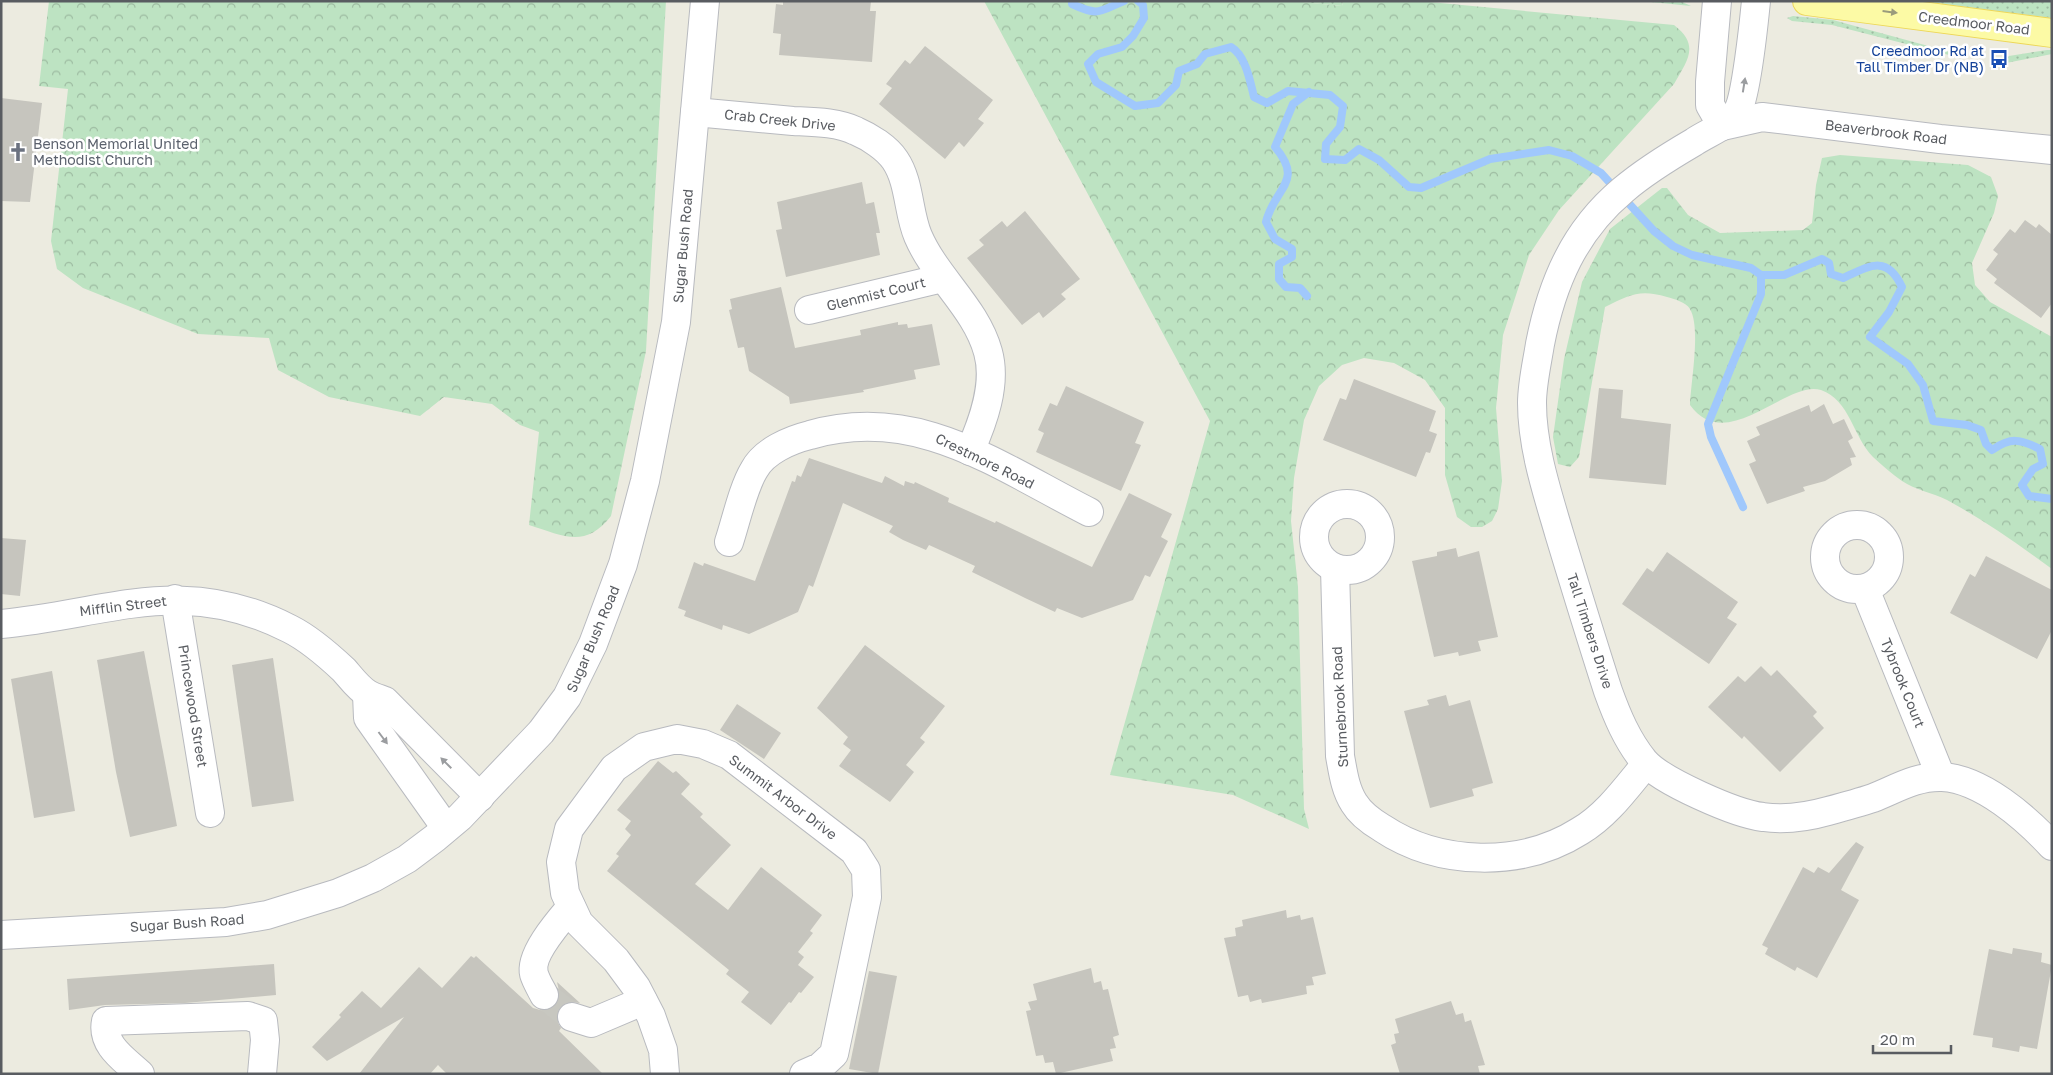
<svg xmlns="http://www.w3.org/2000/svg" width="2053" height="1075" font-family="'Golos Text',sans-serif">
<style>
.grass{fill:url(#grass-dots)}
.forest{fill:url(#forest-crowns)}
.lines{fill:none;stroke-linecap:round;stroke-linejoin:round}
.stream{stroke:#a0c8fc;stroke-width:8}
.building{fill:#c6c5be}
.minor-tunnel{stroke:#c7c7c0;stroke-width:28;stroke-dasharray:28 14;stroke-linecap:butt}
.minor-casing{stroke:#b8babf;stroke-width:30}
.major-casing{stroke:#edd758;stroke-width:30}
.minor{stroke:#fff;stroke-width:28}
.major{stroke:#fcfaa5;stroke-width:28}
.oneway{fill:#9a9b7c}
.oneway2{fill:#9b9da0}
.labels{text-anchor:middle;stroke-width:5;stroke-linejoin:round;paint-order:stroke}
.street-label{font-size:14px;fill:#595c61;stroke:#fff}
.transit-label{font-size:14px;fill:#164399;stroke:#fff;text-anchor:end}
.worship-label{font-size:14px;fill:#5b616d;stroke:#fff;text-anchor:start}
</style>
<defs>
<pattern id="grass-dots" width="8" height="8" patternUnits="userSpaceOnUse" patternTransform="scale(1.25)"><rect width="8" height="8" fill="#bde3c2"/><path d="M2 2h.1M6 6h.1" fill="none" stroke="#9dbba1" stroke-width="1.8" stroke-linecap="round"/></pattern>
<pattern id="forest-crowns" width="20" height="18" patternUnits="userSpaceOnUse" patternTransform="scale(1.25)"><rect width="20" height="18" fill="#bde3c2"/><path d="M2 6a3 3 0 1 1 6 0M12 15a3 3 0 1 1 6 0" fill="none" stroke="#9dbba1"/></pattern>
</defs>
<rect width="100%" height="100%" fill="#ecebe0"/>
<g class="grass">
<polygon points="1292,1 1343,1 1342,6"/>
<polygon points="1641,1 1680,1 1691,6"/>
<polygon points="1921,1 2052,1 2052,18"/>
<polygon points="1793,16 1833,20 1954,53 1953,56 1832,25 1792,21 1787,18"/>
<polygon points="2047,50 2052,50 2052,54 2001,64 1991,62 1990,59"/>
</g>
<g class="forest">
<path d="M 49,1 L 666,1 L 646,351 L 611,516 C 585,549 564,536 529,525 L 539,432 L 520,425 L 492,404 L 444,397 L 420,416 L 329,397 L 278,370 L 269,338 L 198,334 L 83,288 L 57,269 L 51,241 L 68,89 L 39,86 Z"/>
<path d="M 984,1 L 1292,1 L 1342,6 L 1343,1 L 1419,1 L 1674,25 C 1700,45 1688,60 1674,84 L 1559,210 L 1529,255 L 1503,335 L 1496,408 L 1502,481 L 1498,509 L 1492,521 L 1482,527 L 1471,527 L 1457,517 L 1445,475 L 1445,408 L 1425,380 L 1394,363 L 1364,358 L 1342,365 L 1319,386 L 1304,420 L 1294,478 L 1291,521 L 1298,587 L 1304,809 L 1309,829 L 1233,795 L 1110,775 L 1210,421 Z"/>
<path d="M 1840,155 L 1968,165 L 1991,177 L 1998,196 L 1994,213 L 1972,263 L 1975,285 L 1990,302 L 2052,337 L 2052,569 C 2018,544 1984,520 1947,500 C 1933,493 1915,490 1902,481 C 1892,474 1882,465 1873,457 C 1853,437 1850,400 1821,390 C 1787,379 1727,456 1690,405 C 1691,381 1701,328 1690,309 C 1686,302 1674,299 1667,297 C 1639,289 1630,295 1605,307 L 1579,457 L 1570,467 L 1558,464 L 1553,437 L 1564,359 L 1582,282 L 1610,229 L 1662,188 L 1667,188 L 1688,215 L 1720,233 L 1803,230 L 1812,223 L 1816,185 L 1822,158 Z"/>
</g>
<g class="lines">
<g class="stream">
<path d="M 1072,1 L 1072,4 C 1100,17 1099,11 1124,1"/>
<path d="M 1138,1 L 1143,5 L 1144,18 L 1133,36 L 1122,47 L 1098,54 L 1088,64 L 1096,82 L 1135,106 L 1158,103 L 1176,85 L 1179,71 L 1197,64 L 1205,54 L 1231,47 C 1246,56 1250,81 1254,97 L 1267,103 L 1288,91 L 1330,95 L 1343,106 L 1340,127 L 1326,144 L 1325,159 L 1345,160 L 1359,149 L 1379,160 L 1409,187 L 1421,188 L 1490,159 L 1549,150 L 1572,156 L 1601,173 L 1654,231 L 1673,246 L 1692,255 L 1751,268 L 1761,275 L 1784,275 L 1822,259 L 1829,263 L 1831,274 L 1843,278 C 1869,266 1887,254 1902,287 L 1889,312 L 1870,337 L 1908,364 L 1923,385 L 1933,421 L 1967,425 L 1981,430 L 1986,444 L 1992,450 C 2011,437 2020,439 2040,449 L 2043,464 L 2033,469 L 2022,485 L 2029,496 L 2052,499"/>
<path d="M 1307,296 L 1300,288 L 1286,287 L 1279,279 L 1279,264 L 1292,257 L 1292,249 L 1275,239 L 1266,222 C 1274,188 1305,182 1275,147 L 1293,104 L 1309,92"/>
<polyline points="1743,507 1711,437 1708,424 1761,294 1761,275"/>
</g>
</g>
<g class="building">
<polygon points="783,1 871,1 870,11 876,11 872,62 779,55 781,34 773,33 776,4 783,5"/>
<polygon points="925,46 993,100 978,119 984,123 964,147 959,142 945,159 879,104 892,88 886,84 905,60 910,64"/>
<polygon points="1,98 42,103 30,202 1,201"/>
<polygon points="862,182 866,204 874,202 880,233 876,233 880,255 786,277 776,230 782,229 777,202"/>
<polygon points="1025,211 1080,279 1061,294 1066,299 1043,318 1039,312 1022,325 967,258 984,245 979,240 1002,221 1007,227"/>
<polygon points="2025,220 2036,228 2039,224 2052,235 2052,303 2041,318 1994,283 1997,279 1986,270 1998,254 1993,250 2010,229 2015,233"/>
<polygon points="781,287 795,348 861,335 860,330 898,322 898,325 907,324 908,328 932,324 940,365 914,370 916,379 863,390 864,392 790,404 789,397 749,371 744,347 738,348 729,310 732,309 730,299"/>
<polygon points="1354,379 1436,411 1429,431 1437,434 1430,453 1426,452 1416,477 1323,440 1340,398 1346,400"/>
<polygon points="1066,386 1144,422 1135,443 1141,445 1121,491 1036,452 1044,433 1038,430 1050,403 1057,406"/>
<polygon points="1599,388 1623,390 1621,418 1671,424 1666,485 1589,478"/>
<polygon points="1824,404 1833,424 1844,419 1853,438 1848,441 1856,457 1850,458 1852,465 1825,481 1803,487 1805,491 1767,504 1749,464 1756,461 1747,441 1760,435 1756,427 1809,405 1811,412"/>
<polygon points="809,458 882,483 885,476 904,486 905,481 914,484 915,482 949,498 948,502 995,523 996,521 1092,567 1129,493 1172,514 1161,537 1168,541 1150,577 1145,575 1133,600 1082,618 1057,608 1055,612 1025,598 972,572 975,566 951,555 929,545 926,550 903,540 889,532 893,526 843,503 813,587 809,585 798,612 749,634 723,625 722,630 684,616 686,611 678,608 694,562 703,566 704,563 755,581 792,481 795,482 797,475 801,477"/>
<polygon points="1,538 26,540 20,596 1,594"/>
<polygon points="1456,548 1458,557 1479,551 1498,637 1478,641 1481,651 1459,656 1458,652 1434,657 1412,561 1437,556 1437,552"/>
<polygon points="1667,552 1738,602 1727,618 1737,624 1709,664 1622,604 1647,568 1653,572"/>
<polygon points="1986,556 2052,590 2052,630 2037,659 1950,613 1970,574 1975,577"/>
<polygon points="865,645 945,706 920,738 925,742 906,765 914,772 890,802 839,766 851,750 843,744 848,737 817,708"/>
<polygon points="144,651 177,826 130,837 116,772 97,660"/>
<polygon points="273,658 294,801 252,807 232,665"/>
<polygon points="1761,666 1771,676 1777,670 1817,712 1813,716 1824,728 1780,772 1744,736 1742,739 1708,707 1738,676 1745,682"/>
<polygon points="52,671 75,811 34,818 11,679"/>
<polygon points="1446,695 1449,706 1470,700 1493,783 1472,789 1474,796 1430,808 1404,711 1429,705 1427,700"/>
<polygon points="737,704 781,733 764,759 720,730"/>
<polygon points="658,761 673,773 676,771 690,784 681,794 703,814 700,817 731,845 695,884 728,910 761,867 822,915 810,931 813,933 798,952 804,957 798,965 814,977 801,993 799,992 791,1003 789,1002 771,1025 741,1002 749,992 726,974 729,970 607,871 619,856 616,854 631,835 625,829 631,821 617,810"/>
<polygon points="1856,842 1864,847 1841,890 1859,900 1817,978 1797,967 1795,971 1765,954 1768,948 1762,945 1803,867 1814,873 1818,867 1829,873"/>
<polygon points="1286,910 1287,918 1300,915 1301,920 1313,917 1326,974 1312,977 1314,985 1306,986 1307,994 1262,1003 1261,999 1250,1002 1248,995 1238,997 1224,938 1236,936 1235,928 1243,926 1242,920"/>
<polygon points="2013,948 2042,953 2041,962 2052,965 2037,1049 2020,1046 2019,1052 1992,1047 1993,1038 1973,1035 1989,949 2012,954"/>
<polygon points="471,956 474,958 476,956 533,1008 544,1011 551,1009 557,1004 560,995 557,982 580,1003 569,1002 561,1006 557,1013 557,1021 561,1028 559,1031 603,1074 447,1074 438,1065 430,1074 359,1074 404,1017 327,1061 312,1047 341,1017 339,1015 362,991 381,1008 419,967 442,988"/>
<polygon points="274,964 276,995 185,1003 105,1005 69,1010 67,979"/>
<polygon points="1091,968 1094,983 1101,981 1103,990 1108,989 1119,1035 1113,1037 1116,1048 1110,1049 1113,1061 1056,1074 1053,1062 1045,1063 1043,1055 1036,1056 1026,1011 1031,1010 1028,1002 1037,1000 1033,984"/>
<polygon points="869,971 897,976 878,1074 849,1069"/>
<polygon points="1451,1001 1456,1015 1463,1013 1465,1022 1471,1020 1485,1065 1478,1066 1480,1074 1400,1074 1391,1045 1396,1043 1394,1034 1399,1033 1395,1019"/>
</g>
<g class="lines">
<polyline class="minor-tunnel" points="544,995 572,1017"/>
<g class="minor-casing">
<g id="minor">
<polyline points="1717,1 1710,82 1710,105 1722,126"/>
<path d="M 1756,1 C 1754,21 1746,99 1737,112 C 1728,126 1707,133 1694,142 C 1670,156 1644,172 1623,190 C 1574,231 1552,283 1540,344 C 1537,363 1532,384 1532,403 C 1532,447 1547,492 1559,533 C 1575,586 1591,638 1608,691 C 1617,716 1627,740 1644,761 C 1661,781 1736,814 1763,817 C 1785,820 1807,817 1828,811 C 1843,807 1858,803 1873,798 C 1896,789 1916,776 1942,777 C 1982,779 2026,818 2052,846"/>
<path d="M 695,112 C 728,115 761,118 793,121 C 814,122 837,122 856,131 C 870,137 887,148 895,160 C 910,182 908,213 918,236 C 936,278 976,308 988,352 C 997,384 983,422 970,451"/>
<polyline points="1722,126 1762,117 1940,139 2052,150"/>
<polyline points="809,310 943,278"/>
<circle cx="1347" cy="537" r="33"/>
<circle cx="1857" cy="557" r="32"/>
<path d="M 729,542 C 736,521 743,488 754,470 C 764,451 790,440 810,435 C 917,404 998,466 1089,512"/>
<path d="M 1335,568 L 1340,756 C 1343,772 1345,789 1354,803 C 1360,813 1372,822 1382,828 C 1439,866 1522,868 1580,831 C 1607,815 1626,788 1646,764"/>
<polyline points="1865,589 1941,777"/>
<polyline points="175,599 210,813"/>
<path d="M 1,624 C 109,614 183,574 290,629 C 310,639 328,655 344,670 C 351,678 359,689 368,694 C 373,697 380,699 385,701 L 480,797"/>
<polyline points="367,694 368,718 446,828"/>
<polyline points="1,935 226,922 267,915 338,893 373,878 407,859 435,838 460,817 541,732 567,697 593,644 623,564 645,481 676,322 705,1"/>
<path d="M 544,995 C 541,989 536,981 534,974 C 529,955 560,920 571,907"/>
<polyline points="572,1017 591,1023 643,1001"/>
<path d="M 140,1074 C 124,1059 101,1045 106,1021 L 248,1016 L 263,1021 L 265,1040 L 262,1074"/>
<polyline points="665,1074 663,1050 651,1016 636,987 616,960 579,923 565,893 561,862 569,829 614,768 644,747 677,739 703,744 729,755 854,851 866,870 867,897 834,1054 820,1067 804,1074"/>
</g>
</g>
<g class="major-casing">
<polyline id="major" points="1807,1 2052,33"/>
</g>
<use href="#minor" class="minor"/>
<use href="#major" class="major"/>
</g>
<defs><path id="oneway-solid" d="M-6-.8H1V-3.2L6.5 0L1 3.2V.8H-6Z" transform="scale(1.25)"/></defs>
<use class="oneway" href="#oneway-solid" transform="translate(1890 12) rotate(7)"/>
<g class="oneway2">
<use href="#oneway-solid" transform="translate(1744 85) rotate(-81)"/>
<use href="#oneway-solid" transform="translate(383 738) rotate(53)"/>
<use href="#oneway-solid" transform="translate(446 763) rotate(-135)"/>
</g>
<defs>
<g id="bus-bare" transform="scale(1.5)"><path d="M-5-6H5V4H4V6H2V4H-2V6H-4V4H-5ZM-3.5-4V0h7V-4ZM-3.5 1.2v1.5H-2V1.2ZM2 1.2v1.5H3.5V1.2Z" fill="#1a4fb4" stroke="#fff" stroke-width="2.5" paint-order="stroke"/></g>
<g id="church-bare" transform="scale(1.5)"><path d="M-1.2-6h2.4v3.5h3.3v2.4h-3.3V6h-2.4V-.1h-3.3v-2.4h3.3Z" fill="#6b7280" stroke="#fff" stroke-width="2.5" paint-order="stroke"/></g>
</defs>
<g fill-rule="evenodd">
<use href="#bus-bare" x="1999" y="59"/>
<use href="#church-bare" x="18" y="152"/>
</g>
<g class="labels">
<g class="street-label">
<text transform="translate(1974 23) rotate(7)" y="5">Creedmoor Road</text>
<text transform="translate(780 120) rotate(6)" y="5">Crab Creek Drive</text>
<text transform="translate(1886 132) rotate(7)" y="5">Beaverbrook Road</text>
<text transform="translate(683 246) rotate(-85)" y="5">Sugar Bush Road</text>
<text transform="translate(876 294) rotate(-14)" y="5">Glenmist Court</text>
<text transform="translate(985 461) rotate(26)" y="5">Crestmore Road</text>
<text transform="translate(123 606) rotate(-7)" y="5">Mifflin Street</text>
<text transform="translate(1590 631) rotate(72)" y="5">Tall Timbers Drive</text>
<text transform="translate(593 639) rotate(-67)" y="5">Sugar Bush Road</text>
<text transform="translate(1903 683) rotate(68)" y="5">Tybrook Court</text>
<text transform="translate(193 706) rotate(81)" y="5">Princewood Street</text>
<text transform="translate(1340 707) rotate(-93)" y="5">Sturnebrook Road</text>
<text transform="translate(783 797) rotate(37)" y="5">Summit Arbor Drive</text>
<text transform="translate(187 923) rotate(-4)" y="5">Sugar Bush Road</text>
</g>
<g class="transit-label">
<text x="1984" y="56">Creedmoor Rd at<tspan x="1984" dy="16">Tall Timber Dr (NB)</tspan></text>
</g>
<g class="worship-label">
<text x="33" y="149">Benson Memorial United<tspan x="33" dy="16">Methodist Church</tspan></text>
</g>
</g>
<rect width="2053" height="1075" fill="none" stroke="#595c61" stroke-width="5"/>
<path d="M1873 1045v8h78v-8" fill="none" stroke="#595c61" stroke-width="2.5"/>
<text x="1880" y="1045" font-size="15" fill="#595c61" stroke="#ffffff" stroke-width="4" paint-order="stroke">20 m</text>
</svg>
